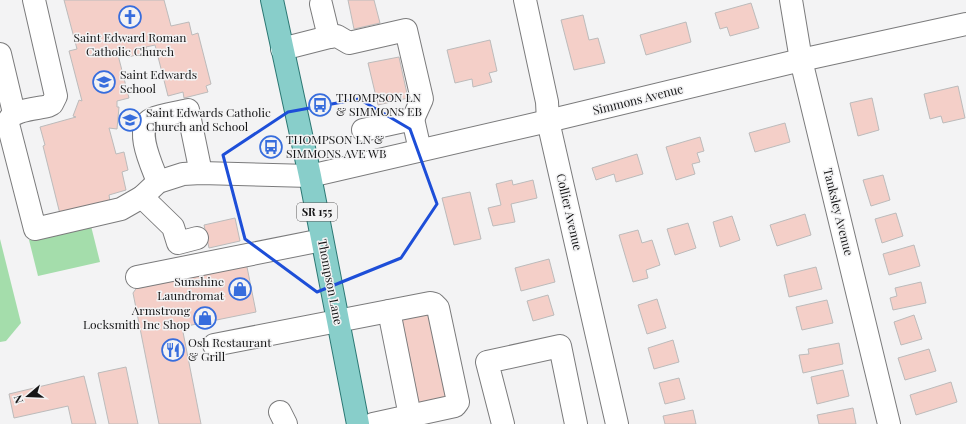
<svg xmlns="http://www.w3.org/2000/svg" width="966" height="424" font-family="'Playfair Display',serif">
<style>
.green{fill:#a4ddab}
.building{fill:#f4cfc8;stroke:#bcbbbb}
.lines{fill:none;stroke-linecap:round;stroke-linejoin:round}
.minor-casing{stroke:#7b7b7c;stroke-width:24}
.major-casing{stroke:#2c7874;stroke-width:24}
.minor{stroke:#fff;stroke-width:22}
.major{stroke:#88ceca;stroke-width:22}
.marked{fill:none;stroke:#1d4ed8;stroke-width:3;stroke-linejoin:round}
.labels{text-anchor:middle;stroke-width:3;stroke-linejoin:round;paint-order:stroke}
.shield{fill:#f3f3f4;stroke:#585859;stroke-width:1}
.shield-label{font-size:11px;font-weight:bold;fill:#161617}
.poi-label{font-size:12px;fill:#161617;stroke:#f3f3f4;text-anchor:start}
.street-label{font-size:12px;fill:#161617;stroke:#f3f3f4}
</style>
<rect width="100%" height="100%" fill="#f3f3f4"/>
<g class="green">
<polygon points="91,226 100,262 38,276 29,240"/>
<polygon points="0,239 21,323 6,341 0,342"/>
</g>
<g class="building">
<polygon points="64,0 164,0 171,26 189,22 192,35 198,33 211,84 206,86 208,92 184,98 183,92 168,96 155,45 146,47 148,52 128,57 126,52 121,53 121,50 117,51 129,98 117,101 117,107 119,107 117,129 109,128 116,154 124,152 128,170 122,172 126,190 109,195 110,201 60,214 43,146 45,145 40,127 76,117 73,116 79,100 82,101 69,51 77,49"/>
<polygon points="348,0 374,0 380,23 354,29"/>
<polygon points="751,3 759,28 730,36 727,27 720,29 715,13"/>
<polygon points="583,15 589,40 598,38 605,63 574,70 561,20"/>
<polygon points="686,22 691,42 646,55 640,35"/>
<polygon points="490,40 497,71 489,73 492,82 473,87 472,79 455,83 447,50"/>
<polygon points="399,57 408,98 378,105 368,63"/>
<polygon points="958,86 965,118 943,123 941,116 930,119 924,94"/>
<polygon points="872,98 879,130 858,136 850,103"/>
<polygon points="785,123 790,142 755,152 749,133"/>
<polygon points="700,137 704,151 697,153 700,162 692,164 695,174 676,180 666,147"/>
<polygon points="637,154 643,174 616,182 614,174 596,180 592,168"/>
<polygon points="883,175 890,200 871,206 863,180"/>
<polygon points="512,180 513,185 533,180 537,198 511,204 515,222 493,226 488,208 501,205 496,184"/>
<polygon points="470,192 481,239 454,245 442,198"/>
<polygon points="896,213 903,236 882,243 875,219"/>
<polygon points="805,214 811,235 777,246 770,225"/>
<polygon points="732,216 740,240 720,247 713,222"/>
<polygon points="235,218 240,241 209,248 204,225"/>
<polygon points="688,223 696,248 675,255 667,229"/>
<polygon points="638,230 642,243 652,240 660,265 646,270 648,278 633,282 619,235"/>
<polygon points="914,245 920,266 889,275 883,254"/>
<polygon points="549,259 555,282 521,291 515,268"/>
<polygon points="246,262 256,312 182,327 201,424 159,424 133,293 140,283"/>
<polygon points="816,267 822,289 789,297 784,275"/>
<polygon points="921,282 926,303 893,310 890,298 897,296 895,288"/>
<polygon points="548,295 554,315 533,321 527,301"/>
<polygon points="657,299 666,328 647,334 638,305"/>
<polygon points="827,300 833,323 802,330 796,307"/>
<polygon points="433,310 451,396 415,404 397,318"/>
<polygon points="914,315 922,339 901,345 894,322"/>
<polygon points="673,340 679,362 654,369 648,348"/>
<polygon points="839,343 843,364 803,373 799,355 809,354 808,349"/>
<polygon points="929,349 936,371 905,380 898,358"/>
<polygon points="126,367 138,424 109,424 98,373"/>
<polygon points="843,370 849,396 817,404 811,377"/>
<polygon points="84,376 96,424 72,424 68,406 14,418 9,394"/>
<polygon points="679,378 685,399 665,404 659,383"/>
<polygon points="951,382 957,402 916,415 910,395"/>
<polygon points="853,408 856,424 819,424 817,415"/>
<polygon points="693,410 696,424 665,424 663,416"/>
</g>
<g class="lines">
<g class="minor-casing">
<g id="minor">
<path d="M 34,0 L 56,96 L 52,104 L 48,106 C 37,109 9,109 8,124 L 35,229 L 121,209 L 142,197 L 158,182 L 183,174 L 201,173 L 310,176 L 548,121 L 801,60 L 966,24"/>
<polyline points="525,0 547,102 548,121 617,424"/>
<polyline points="791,0 801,60 889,424"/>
<polyline points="329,37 337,36 349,43 406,30 422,99 413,119"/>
<polyline points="282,49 329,37 321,4"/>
<polyline points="0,54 14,113"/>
<polyline points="363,130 413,119 420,150"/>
<path d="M 158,182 C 153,168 133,128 152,119 C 163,114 177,113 188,110 L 201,173"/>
<polyline points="142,197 173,227 178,243 197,238"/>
<polyline points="137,277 322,240"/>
<polyline points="389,311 410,416"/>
<polyline points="214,345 430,303 434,304 438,308 458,402 455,406 373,424"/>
<polyline points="280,412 286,424"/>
<polyline points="503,424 487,362 560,346 576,424"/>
</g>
</g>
<g class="major-casing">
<polyline id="major" points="272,0 310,176 358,424"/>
</g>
<use href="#minor" class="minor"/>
<use href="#major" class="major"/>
</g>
<path class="marked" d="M 359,99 L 410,129 L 437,204 L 401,258 L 317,292 L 245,239 L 223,155 L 288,112 Z"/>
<defs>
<g id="church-ring" transform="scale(1.15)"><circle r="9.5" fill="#f3f3f4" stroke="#376ddd" stroke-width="1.5"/><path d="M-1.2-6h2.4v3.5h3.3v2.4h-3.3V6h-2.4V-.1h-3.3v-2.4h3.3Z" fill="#376ddd"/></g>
<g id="school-ring" transform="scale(1.15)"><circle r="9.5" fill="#f3f3f4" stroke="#376ddd" stroke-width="1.5"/><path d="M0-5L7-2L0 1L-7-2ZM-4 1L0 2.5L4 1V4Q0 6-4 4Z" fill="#376ddd"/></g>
<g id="bus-ring" transform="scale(1.15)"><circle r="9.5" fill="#f3f3f4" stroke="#376ddd" stroke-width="1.5"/><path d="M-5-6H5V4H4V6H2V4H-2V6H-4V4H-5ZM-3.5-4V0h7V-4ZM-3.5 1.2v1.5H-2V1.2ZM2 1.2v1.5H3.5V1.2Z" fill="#376ddd"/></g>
<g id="shop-ring" transform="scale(1.15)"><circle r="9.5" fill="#f3f3f4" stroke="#376ddd" stroke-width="1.5"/><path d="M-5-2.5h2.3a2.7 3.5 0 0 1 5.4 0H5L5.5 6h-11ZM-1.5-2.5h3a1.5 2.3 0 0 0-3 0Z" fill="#376ddd"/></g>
<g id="restaurant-ring" transform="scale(1.15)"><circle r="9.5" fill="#f3f3f4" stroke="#376ddd" stroke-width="1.5"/><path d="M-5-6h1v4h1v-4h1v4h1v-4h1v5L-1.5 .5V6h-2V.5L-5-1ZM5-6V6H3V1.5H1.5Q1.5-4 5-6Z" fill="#376ddd"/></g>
</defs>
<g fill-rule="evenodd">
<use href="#church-ring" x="130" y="17"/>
<use href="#school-ring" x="104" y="82"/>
<use href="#bus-ring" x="320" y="105"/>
<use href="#school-ring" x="130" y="120"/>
<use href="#bus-ring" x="271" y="147"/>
<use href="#shop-ring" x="240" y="289"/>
<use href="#shop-ring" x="205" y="318"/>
<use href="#restaurant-ring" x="173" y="350"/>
</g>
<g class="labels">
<rect class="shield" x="297" y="203" width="40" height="18" rx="3"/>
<g class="shield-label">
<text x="317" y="216">SR 155</text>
</g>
<g class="poi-label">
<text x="130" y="42" text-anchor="middle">Saint Edward Roman<tspan x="130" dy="14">Catholic Church</tspan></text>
<text x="120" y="79">Saint Edwards<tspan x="120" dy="14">School</tspan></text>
<text x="336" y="102">THOMPSON LN<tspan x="336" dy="14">&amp; SIMMONS EB</tspan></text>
<text x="146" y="117">Saint Edwards Catholic<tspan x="146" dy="14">Church and School</tspan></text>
<text x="286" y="144">THOMPSON LN &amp;<tspan x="286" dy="14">SIMMONS AVE WB</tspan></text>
<text x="224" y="286" text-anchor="end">Sunshine<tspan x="224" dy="14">Laundromat</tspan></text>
<text x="190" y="315" text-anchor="end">Armstrong<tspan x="190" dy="14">Locksmith Inc Shop</tspan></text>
<text x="188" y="347">Osh Restaurant<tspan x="188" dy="14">&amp; Grill</tspan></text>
</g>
<g class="street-label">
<text transform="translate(638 100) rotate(-14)" y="4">Simmons Avenue</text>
<text transform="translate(569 212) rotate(77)" y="4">Collier Avenue</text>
<text transform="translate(838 212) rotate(76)" y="4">Tanksley Avenue</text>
<text transform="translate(330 282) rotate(79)" y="4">Thompson Lane</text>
</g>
</g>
<g transform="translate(28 396) rotate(251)" stroke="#f3f3f4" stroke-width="3" paint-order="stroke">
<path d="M0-3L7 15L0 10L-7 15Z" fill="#161617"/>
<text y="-6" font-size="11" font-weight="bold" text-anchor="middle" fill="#161617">N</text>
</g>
</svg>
